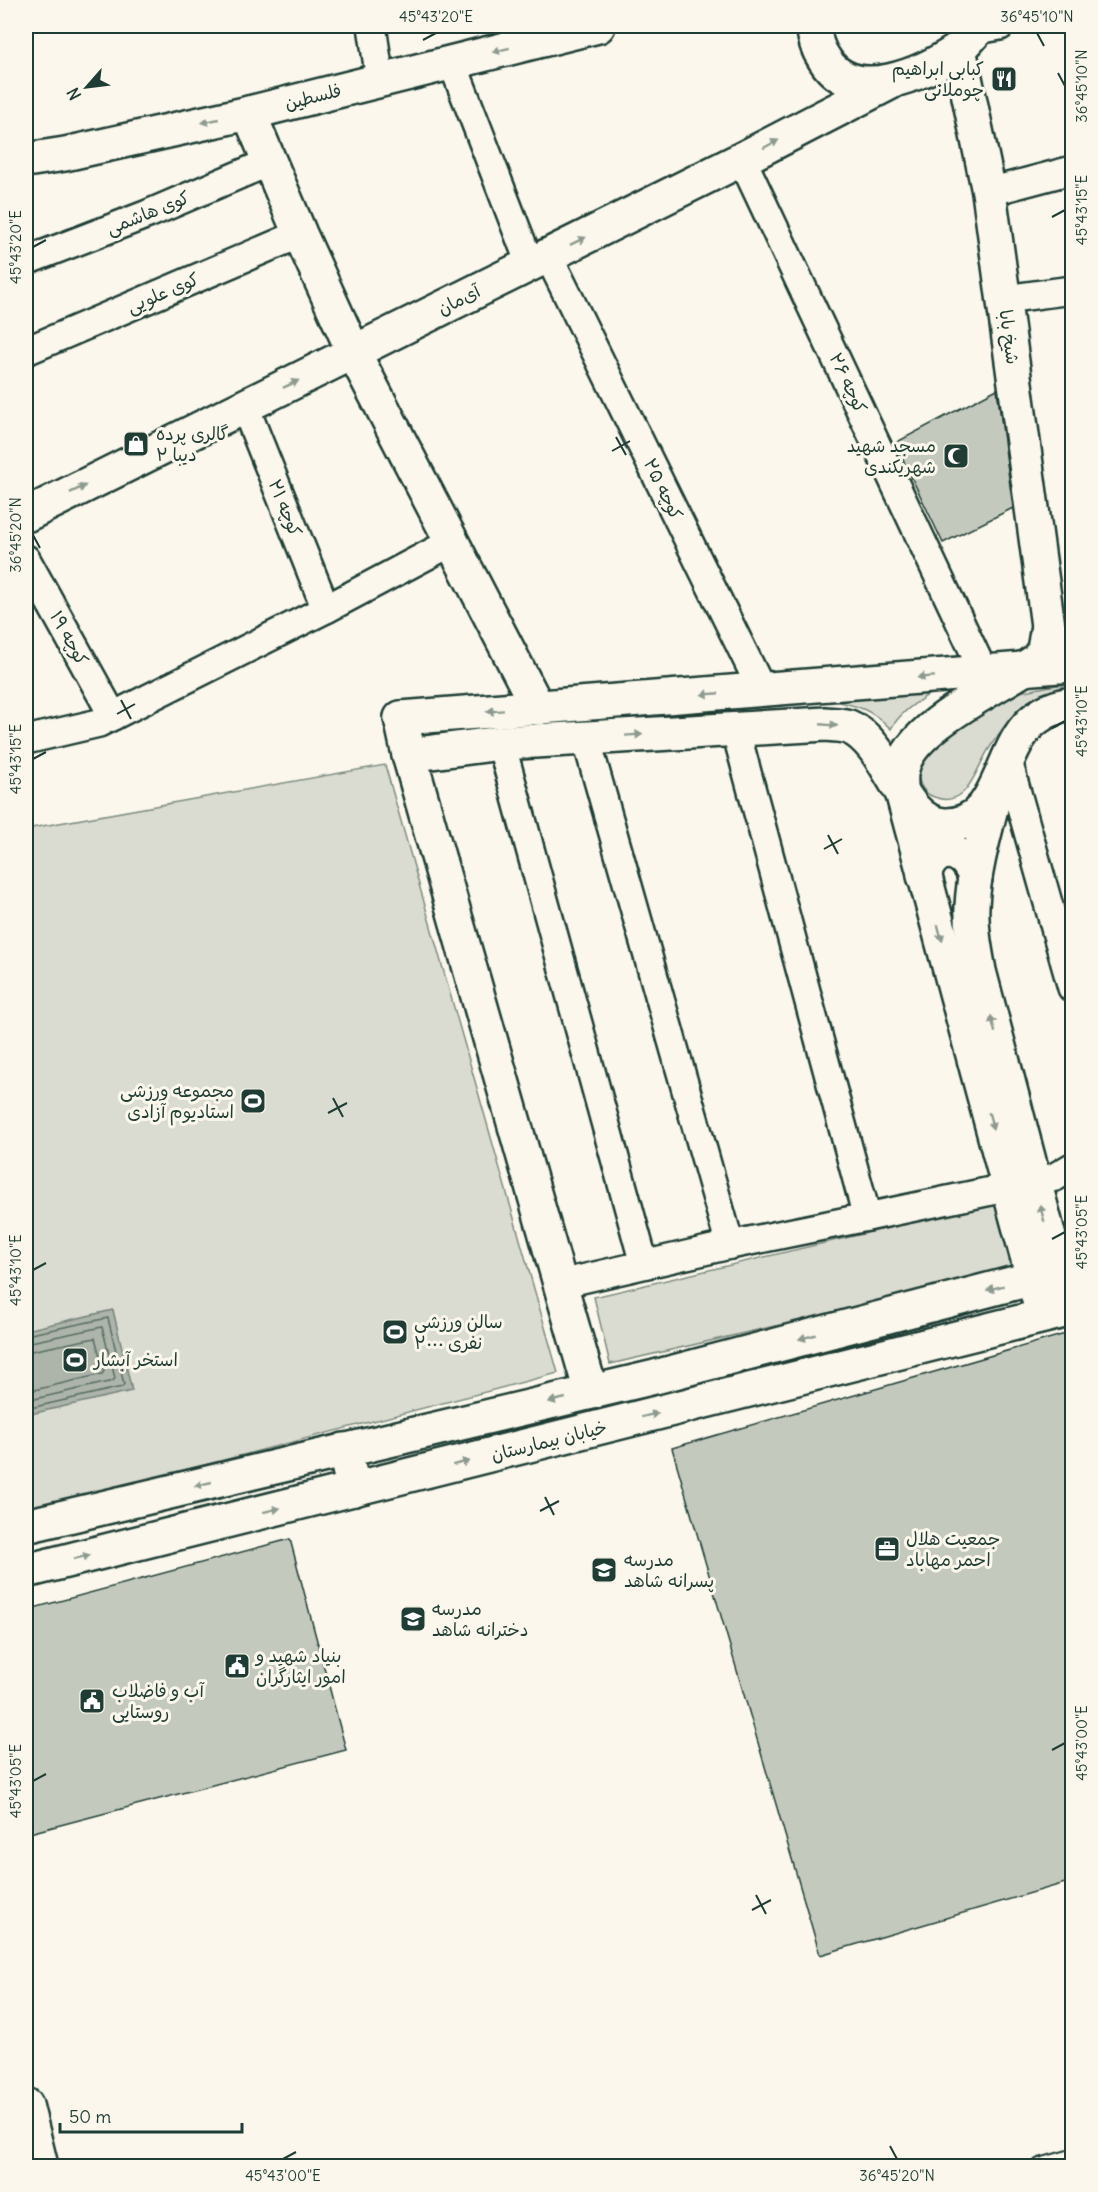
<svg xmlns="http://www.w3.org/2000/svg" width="1098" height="2192" font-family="Delius,'Playpen Sans Arabic',sans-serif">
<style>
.green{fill:#dbdcd1;stroke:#7d8c82;stroke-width:1.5}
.water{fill:#adb4aa;stroke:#74847b;stroke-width:1.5}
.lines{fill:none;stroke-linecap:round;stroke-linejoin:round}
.shore{stroke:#586d63;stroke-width:1.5}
.building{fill:#c4c9be;stroke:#1f3d34;stroke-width:1.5}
.service-casing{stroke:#1f3d34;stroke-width:18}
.minor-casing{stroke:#1f3d34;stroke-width:32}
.tertiary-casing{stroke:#1f3d34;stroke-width:38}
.secondary-casing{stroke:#1f3d34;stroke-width:38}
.service{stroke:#fbf7ec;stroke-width:14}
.minor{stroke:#fbf7ec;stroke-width:27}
.tertiary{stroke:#fbf7ec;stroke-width:33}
.secondary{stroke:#fbf7ec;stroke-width:33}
.oneway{fill:#8d9a90}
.ticks{fill:none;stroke:#1f3d34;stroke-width:2}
.labels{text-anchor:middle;stroke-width:6;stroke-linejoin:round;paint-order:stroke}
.poi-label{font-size:18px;fill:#1f3d34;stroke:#fbf7ec;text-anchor:start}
.street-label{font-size:18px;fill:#1f3d34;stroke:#fbf7ec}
.neatline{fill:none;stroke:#1f3d34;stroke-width:2}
.ticks-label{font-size:15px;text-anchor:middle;fill:#1f3d34}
</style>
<rect width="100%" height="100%" fill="#fbf7ec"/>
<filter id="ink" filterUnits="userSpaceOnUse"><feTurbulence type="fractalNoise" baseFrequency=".0167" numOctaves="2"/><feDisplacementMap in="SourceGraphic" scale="12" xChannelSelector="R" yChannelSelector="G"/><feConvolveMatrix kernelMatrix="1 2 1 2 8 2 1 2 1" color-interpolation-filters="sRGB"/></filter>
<g filter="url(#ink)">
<g class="green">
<path d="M 1057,685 L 1072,685 L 1072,689 C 1051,694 1028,703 1011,719 C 1002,728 993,742 987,752 C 974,774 966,809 934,797 C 919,792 918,777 916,763 L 978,707 L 1019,692 Z"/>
<path d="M 931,693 C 916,703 900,712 891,729 C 871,709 858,706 831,700 Z"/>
<polygon points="385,765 558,1373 81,1497 26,1509 26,829"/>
<polygon points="1004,1201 1022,1269 610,1364 594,1297"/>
</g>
<polygon class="water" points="113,1310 132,1391 26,1415 26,1330"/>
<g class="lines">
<g class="shore">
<polyline points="26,1335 108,1318 124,1384 122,1387 26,1409"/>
<polyline points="26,1343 102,1327 115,1378 113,1381 26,1401"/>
<polyline points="26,1352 95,1338 104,1371 102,1374 26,1392"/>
</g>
</g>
<g class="building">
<polygon points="997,389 1013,508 943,543 895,443"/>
<polygon points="1072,1332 1072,1881 820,1955 672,1448"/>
<polygon points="290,1539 346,1750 26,1834 26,1610"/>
</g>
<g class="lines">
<g class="service-casing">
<polyline id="service" points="1040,2166 1072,2157"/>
</g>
<g class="minor-casing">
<g id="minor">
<polyline points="372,26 380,80"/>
<polyline points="977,30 1000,26"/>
<polyline points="452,62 530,264"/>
<polyline points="742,159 984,673"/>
<polyline points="989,192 1072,170"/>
<polyline points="548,255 762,690"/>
<polyline points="26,261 148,214 269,162"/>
<polyline points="1004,299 1072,290"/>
<polyline points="26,351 300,234"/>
<polyline points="245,407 326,609"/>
<polyline points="26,559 113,716"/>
<polyline points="735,728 867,1217 1034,1182 1055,1177 1072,1167"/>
<polyline points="586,738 730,1245"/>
<polyline points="26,740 99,723 326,609 452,542"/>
<polyline points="501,743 644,1264"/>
<polyline points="1008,761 1072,988"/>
<polyline points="560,1284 730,1245 867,1217"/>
</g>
</g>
<g class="tertiary-casing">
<g id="tertiary">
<polyline points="959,49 989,192 1048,626 1056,645"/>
<polyline points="249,113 300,234 354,353 538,708"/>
<polyline points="26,515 742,159 891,82"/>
<polyline points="401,718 409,755 591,1392"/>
<path d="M 996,788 C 987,826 974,866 972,906 C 971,928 975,949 979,971 L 1064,1294"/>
<path d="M 924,876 C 933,842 966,846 975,878"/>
<path d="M 1039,1300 L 901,788 C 901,782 900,775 902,769 C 911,725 1002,686 1037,660 L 1044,650 L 1048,626"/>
<polyline points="26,1526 655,1377 1072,1268"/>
<polyline points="26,1571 1072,1309"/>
</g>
</g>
<g class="secondary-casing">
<g id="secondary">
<path d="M 814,26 C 814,38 818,50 825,60 C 854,106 924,73 958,50 C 965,45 971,36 977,30 L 978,26"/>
<polyline points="26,160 65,154 249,113 598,26"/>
<polyline points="401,718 1072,665"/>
<path d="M 409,755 L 501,743 L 826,724 C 833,725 843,725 849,727 C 891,745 900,824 945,825 C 994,826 999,767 1020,736 C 1032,717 1051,707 1072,704"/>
<polyline points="344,1450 354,1489"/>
<polyline points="26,2105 41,2166"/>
</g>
</g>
<use href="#service" class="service"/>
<use href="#minor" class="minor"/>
<use href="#tertiary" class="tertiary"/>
<use href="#secondary" class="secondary"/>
</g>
<defs><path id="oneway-solid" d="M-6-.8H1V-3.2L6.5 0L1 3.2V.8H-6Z" transform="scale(1.5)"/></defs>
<g class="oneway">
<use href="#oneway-solid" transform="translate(501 50) rotate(166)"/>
<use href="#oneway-solid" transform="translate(210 121) rotate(167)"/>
<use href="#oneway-solid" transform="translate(771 144) rotate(-28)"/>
<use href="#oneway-solid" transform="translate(578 241) rotate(-26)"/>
<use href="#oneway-solid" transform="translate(291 384) rotate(-26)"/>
<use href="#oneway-solid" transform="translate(78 489) rotate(-26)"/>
<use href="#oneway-solid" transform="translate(926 677) rotate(176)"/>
<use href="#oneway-solid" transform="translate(710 694) rotate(175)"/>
<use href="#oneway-solid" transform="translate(495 711) rotate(176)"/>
<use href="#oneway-solid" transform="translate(829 725) rotate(5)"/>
<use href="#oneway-solid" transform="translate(634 735) rotate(-4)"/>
<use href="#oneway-solid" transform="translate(940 933) rotate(75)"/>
<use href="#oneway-solid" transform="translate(993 1024) rotate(-104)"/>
<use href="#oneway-solid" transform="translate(991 1121) rotate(75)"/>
<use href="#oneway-solid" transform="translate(1042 1213) rotate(-105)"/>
<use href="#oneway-solid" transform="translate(995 1288) rotate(165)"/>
<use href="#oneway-solid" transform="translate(807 1337) rotate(165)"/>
<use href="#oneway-solid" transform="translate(557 1400) rotate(167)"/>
<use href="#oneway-solid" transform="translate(650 1415) rotate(-14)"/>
<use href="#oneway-solid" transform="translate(461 1463) rotate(-14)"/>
<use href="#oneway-solid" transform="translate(203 1484) rotate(167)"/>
<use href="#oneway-solid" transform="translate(272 1510) rotate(-14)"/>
<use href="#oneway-solid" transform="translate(82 1557) rotate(-14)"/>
</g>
</g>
<path class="ticks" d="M 1037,33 L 1044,46M 423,40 L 436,33M 1058,73 L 1065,86M 1052,217 L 1065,210M 33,247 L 46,240M 616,437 L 626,455M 612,451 L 630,441M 33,535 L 40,548M 121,700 L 131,719M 117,714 L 135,704M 1052,728 L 1065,721M 33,759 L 46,752M 828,835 L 838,854M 824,849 L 842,839M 333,1098 L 343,1117M 328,1113 L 347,1103M 1052,1239 L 1065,1232M 33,1270 L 46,1263M 545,1497 L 554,1515M 540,1511 L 559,1501M 1052,1750 L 1065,1743M 33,1781 L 46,1774M 756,1895 L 766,1914M 752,1910 L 771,1900M 890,2146 L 897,2159M 283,2159 L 296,2152"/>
<defs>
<g id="restaurant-square" transform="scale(1.35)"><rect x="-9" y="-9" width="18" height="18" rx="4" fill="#1f3d34" stroke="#fbf7ec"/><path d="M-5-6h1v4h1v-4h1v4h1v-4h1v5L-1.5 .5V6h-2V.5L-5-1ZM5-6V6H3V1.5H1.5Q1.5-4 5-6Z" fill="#fff"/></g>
<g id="shop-square" transform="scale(1.35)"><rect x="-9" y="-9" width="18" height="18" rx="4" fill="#1f3d34" stroke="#fbf7ec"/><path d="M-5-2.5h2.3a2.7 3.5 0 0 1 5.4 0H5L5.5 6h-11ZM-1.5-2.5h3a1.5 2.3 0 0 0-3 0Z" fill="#fff"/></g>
<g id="mosque-square" transform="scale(1.35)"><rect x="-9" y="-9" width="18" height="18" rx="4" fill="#1f3d34" stroke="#fbf7ec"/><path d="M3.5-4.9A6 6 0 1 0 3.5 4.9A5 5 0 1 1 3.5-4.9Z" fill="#fff"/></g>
<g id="stadium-square" transform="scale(1.35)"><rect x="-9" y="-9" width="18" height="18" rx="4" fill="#1f3d34" stroke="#fbf7ec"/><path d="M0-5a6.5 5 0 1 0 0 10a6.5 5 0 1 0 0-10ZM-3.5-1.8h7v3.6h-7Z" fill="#fff"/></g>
<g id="office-square" transform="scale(1.35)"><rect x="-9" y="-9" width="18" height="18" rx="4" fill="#1f3d34" stroke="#fbf7ec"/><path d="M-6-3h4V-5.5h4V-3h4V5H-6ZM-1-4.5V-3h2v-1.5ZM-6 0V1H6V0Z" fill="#fff"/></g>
<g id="school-square" transform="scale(1.35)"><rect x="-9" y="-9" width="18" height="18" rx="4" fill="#1f3d34" stroke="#fbf7ec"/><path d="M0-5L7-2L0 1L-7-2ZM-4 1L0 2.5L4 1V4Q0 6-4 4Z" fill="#fff"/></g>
<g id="civic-square" transform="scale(1.35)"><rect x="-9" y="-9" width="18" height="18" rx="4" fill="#1f3d34" stroke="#fbf7ec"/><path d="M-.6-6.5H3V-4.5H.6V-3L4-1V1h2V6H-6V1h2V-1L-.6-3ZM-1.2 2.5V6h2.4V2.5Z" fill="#fff"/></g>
</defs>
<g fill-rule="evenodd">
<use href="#restaurant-square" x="1004" y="79"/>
<use href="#shop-square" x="136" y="444"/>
<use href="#mosque-square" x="956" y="456"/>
<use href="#stadium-square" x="253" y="1101"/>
<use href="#stadium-square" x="395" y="1332"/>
<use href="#stadium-square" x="75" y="1360"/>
<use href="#office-square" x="887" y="1549"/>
<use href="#school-square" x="604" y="1570"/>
<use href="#school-square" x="413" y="1619"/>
<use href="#civic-square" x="237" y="1666"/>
<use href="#civic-square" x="92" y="1701"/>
</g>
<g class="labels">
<g class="poi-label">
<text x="984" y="75" text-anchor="end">کبابی ابراهیم<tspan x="984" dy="21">چوملانی</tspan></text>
<text x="156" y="440">گالری پرده<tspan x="156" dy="21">دیبا ۲</tspan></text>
<text x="936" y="452" text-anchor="end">مسجد شهید<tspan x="936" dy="21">شهریکندی</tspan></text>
<text x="234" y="1097" text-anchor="end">مجموعه ورزشی<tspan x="234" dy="21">استادیوم آزادی</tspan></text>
<text x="414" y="1328">سالن ورزشی<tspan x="414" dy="21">۲۰۰۰ نفری</tspan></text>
<text x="94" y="1366">استخر آبشار</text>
<text x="906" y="1545">جمعیت هلال<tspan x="906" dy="21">احمر مهاباد</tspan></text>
<text x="624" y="1566">مدرسه<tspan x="624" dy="21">پسرانه شاهد</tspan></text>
<text x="432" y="1615">مدرسه<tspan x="432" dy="21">دخترانه شاهد</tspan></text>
<text x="256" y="1662">بنیاد شهید و<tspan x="256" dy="21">امور ایثارگران</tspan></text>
<text x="112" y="1697">آب و فاضلاب<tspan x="112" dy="21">روستایی</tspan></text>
</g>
<g class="street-label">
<text transform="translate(313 97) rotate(-14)" y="6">فلسطین</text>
<text transform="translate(148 213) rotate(-22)" y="6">کوی هاشمی</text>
<text transform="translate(163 293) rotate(-23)" y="6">کوی علویی</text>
<text transform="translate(459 300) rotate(-27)" y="6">آی‌مان</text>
<text transform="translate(1009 337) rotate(82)" y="6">شیخ بابا</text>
<text transform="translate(848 383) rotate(65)" y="6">کوچه ۲۶</text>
<text transform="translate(663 489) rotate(64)" y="6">کوچه ۲۵</text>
<text transform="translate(285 508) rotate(68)" y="6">کوچه ۲۱</text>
<text transform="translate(69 638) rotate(61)" y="6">کوچه ۱۹</text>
<text transform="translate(549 1441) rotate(-14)" y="6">خیابان بیمارستان</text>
</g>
</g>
<rect width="1098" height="2192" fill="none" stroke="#fbf7ec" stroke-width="66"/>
<g transform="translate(87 87) rotate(242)" stroke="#fbf7ec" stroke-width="4.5" paint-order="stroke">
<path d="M0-4.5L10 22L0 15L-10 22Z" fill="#1f3d34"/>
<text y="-9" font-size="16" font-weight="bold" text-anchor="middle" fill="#1f3d34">N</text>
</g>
<path d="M60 2123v9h182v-9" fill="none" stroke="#1f3d34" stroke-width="3"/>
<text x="69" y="2123" font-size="18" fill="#1f3d34" stroke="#fbf7ec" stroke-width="4.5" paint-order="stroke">50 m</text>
<rect x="33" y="33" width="1032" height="2126" class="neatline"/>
<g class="ticks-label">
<text x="436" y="22">45°43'20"E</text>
<text x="1037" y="22">36°45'10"N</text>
<text transform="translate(1082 86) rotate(-90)" y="5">36°45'10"N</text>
<text transform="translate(1082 210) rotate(-90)" y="5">45°43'15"E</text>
<text transform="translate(16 247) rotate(-90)" y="5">45°43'20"E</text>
<text transform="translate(16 535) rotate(-90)" y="5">36°45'20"N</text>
<text transform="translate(1082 721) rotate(-90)" y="5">45°43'10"E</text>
<text transform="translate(16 759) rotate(-90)" y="5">45°43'15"E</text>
<text transform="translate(1082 1232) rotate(-90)" y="5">45°43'05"E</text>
<text transform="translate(16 1270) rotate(-90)" y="5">45°43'10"E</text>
<text transform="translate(1082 1743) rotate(-90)" y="5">45°43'00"E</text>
<text transform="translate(16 1781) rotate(-90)" y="5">45°43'05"E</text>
<text x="283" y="2181">45°43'00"E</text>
<text x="897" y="2181">36°45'20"N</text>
</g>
</svg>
